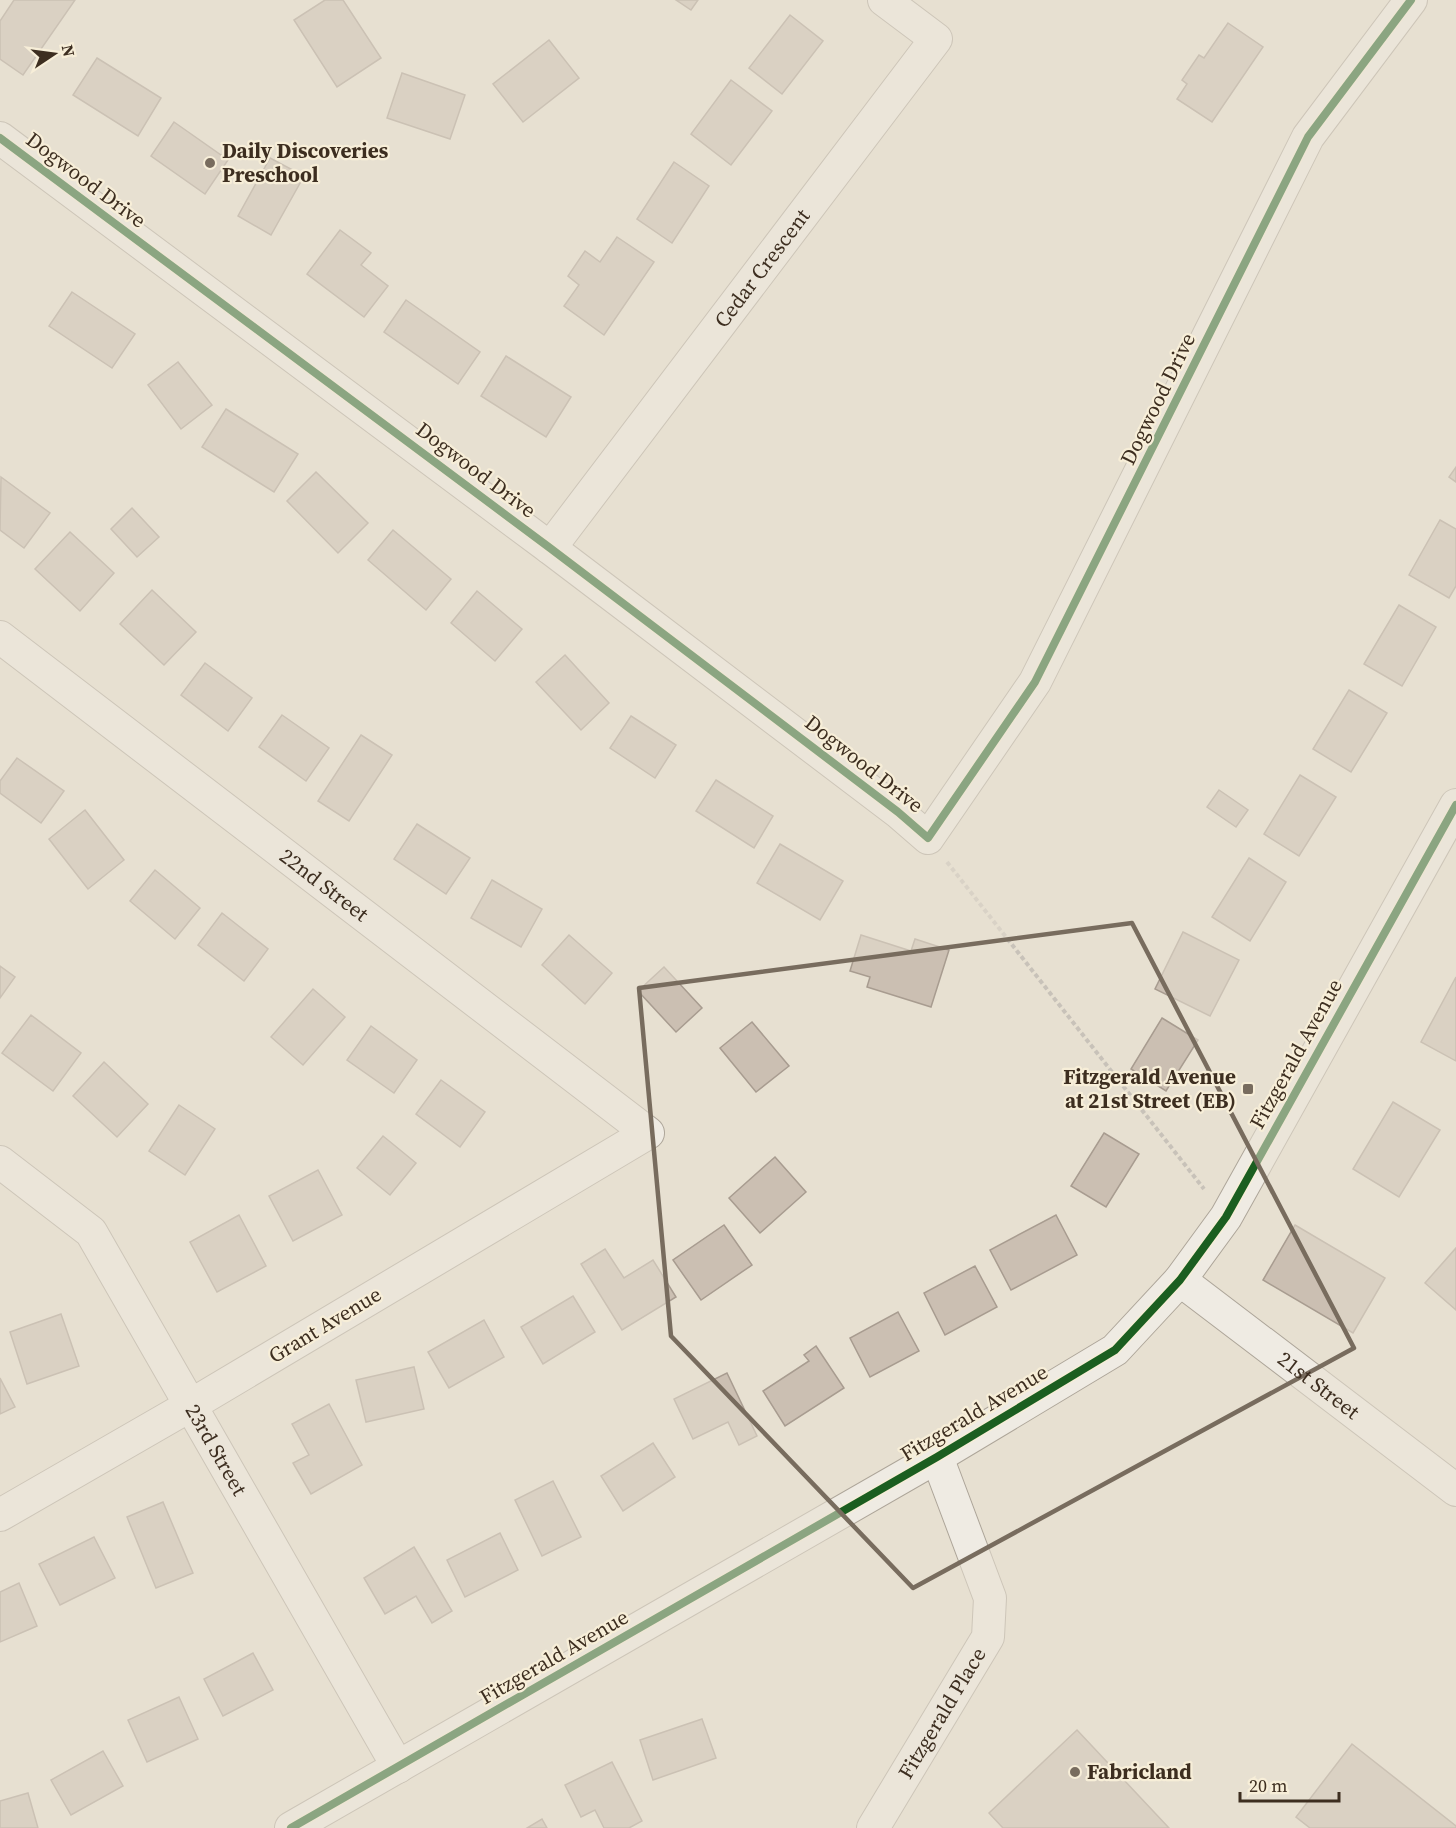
<svg xmlns="http://www.w3.org/2000/svg" width="1456" height="1828" font-family="'Source Serif 4',serif">
<style>
.building{fill:#cbbfb2;stroke:#a89c90;stroke-width:1.5}
.lines{fill:none;stroke-linecap:round;stroke-linejoin:round}
.minor-casing{stroke:#ada599;stroke-width:34}
.path{stroke:#c8c2b9;stroke-width:4;stroke-dasharray:4.5 3;stroke-linecap:butt}
.minor{stroke:#efebe3;stroke-width:32}
.cycleway-casing{stroke:#f7eed8;stroke-width:11}
.cycleway{stroke:#1b5e20;stroke-width:8}
.marked{fill:none;stroke:#786c5e;stroke-width:4.5;stroke-linejoin:round}
.poi-dot{fill:#786c5e;stroke:#f7eed8;stroke-width:2}
.labels{text-anchor:middle;stroke-width:4.5;stroke-linejoin:round;paint-order:stroke}
.poi-label{font-size:21px;font-weight:bold;fill:#3d2e20;stroke:#f7eed8;text-anchor:start}
.street-label{font-size:21px;fill:#3d2e20;stroke:#f7eed8}
</style>
<rect width="100%" height="100%" fill="#e7e0d1"/>
<g class="building">
<polygon points="14,0 75,0 23,75 0,59 0,21"/>
<polygon points="325,0 343,0 381,58 337,87 294,20"/>
<polygon points="676,0 698,0 691,10"/>
<polygon points="790,15 823,41 782,94 749,68"/>
<polygon points="1228,23 1263,47 1212,122 1177,99 1187,84 1182,80 1199,55 1204,58"/>
<polygon points="549,40 579,78 523,122 493,84"/>
<polygon points="97,58 161,98 138,136 73,95"/>
<polygon points="402,73 465,95 450,139 387,118"/>
<polygon points="731,80 772,111 731,165 691,134"/>
<polygon points="174,122 228,160 205,194 151,156"/>
<polygon points="270,158 304,176 271,235 238,216"/>
<polygon points="674,162 709,186 672,243 637,219"/>
<polygon points="340,230 371,253 361,265 388,286 364,317 307,274"/>
<polygon points="617,237 654,262 604,335 564,306 579,285 568,276 585,251 600,262"/>
<polygon points="72,292 135,334 112,368 49,326"/>
<polygon points="406,300 480,352 458,384 384,332"/>
<polygon points="506,356 571,397 546,437 481,396"/>
<polygon points="178,362 212,405 181,429 148,385"/>
<polygon points="226,409 298,454 274,492 202,447"/>
<polygon points="1456,467 1456,482 1449,477"/>
<polygon points="316,472 368,523 338,553 287,501"/>
<polygon points="1,477 50,513 24,548 0,530"/>
<polygon points="132,508 159,537 137,557 111,529"/>
<polygon points="1440,520 1456,529 1456,586 1449,598 1409,575"/>
<polygon points="393,530 451,579 426,610 368,560"/>
<polygon points="70,532 114,573 80,611 35,569"/>
<polygon points="152,590 196,632 164,665 120,624"/>
<polygon points="477,591 522,629 495,661 451,623"/>
<polygon points="1399,605 1436,627 1402,686 1364,664"/>
<polygon points="565,655 609,703 581,730 536,682"/>
<polygon points="205,663 252,698 228,731 181,695"/>
<polygon points="1349,690 1387,713 1351,772 1313,749"/>
<polygon points="282,715 329,748 306,781 259,747"/>
<polygon points="631,716 676,745 655,778 610,748"/>
<polygon points="361,735 392,755 349,821 318,801"/>
<polygon points="17,758 64,791 41,823 0,793 0,781"/>
<polygon points="1300,775 1336,797 1299,856 1264,834"/>
<polygon points="716,780 773,816 754,848 696,811"/>
<polygon points="1219,790 1248,810 1236,827 1207,807"/>
<polygon points="85,810 124,860 88,889 49,839"/>
<polygon points="417,824 470,858 446,894 394,859"/>
<polygon points="780,844 843,881 820,920 757,883"/>
<polygon points="1249,858 1286,882 1250,941 1212,917"/>
<polygon points="155,870 200,908 175,939 130,901"/>
<polygon points="492,880 542,909 521,947 471,918"/>
<polygon points="222,913 268,949 244,981 198,945"/>
<polygon points="1183,932 1239,960 1210,1016 1155,989"/>
<polygon points="569,935 612,973 585,1004 542,965"/>
<polygon points="861,935 911,951 915,939 949,950 931,1007 867,987 870,977 850,971"/>
<polygon points="0,966 15,977 0,998"/>
<polygon points="664,967 702,1008 676,1032 638,991"/>
<polygon points="1456,977 1456,1061 1421,1042"/>
<polygon points="313,989 345,1017 303,1065 271,1037"/>
<polygon points="31,1015 81,1053 53,1091 2,1053"/>
<polygon points="1162,1018 1198,1040 1166,1091 1131,1069"/>
<polygon points="752,1022 789,1066 756,1092 720,1048"/>
<polygon points="371,1026 417,1060 394,1093 347,1060"/>
<polygon points="104,1062 148,1104 117,1137 73,1096"/>
<polygon points="441,1080 485,1112 460,1147 416,1114"/>
<polygon points="1393,1102 1440,1130 1399,1197 1353,1169"/>
<polygon points="179,1105 215,1129 185,1175 149,1151"/>
<polygon points="1104,1133 1139,1154 1106,1207 1071,1186"/>
<polygon points="383,1136 416,1163 390,1195 357,1168"/>
<polygon points="775,1157 806,1192 760,1233 729,1198"/>
<polygon points="318,1170 342,1215 293,1241 269,1196"/>
<polygon points="239,1215 266,1266 217,1292 190,1242"/>
<polygon points="1056,1215 1077,1255 1011,1290 990,1250"/>
<polygon points="724,1225 752,1265 701,1300 673,1260"/>
<polygon points="1295,1225 1385,1278 1353,1333 1263,1280"/>
<polygon points="1456,1248 1456,1310 1425,1283"/>
<polygon points="605,1249 624,1278 653,1260 676,1297 622,1330 581,1264"/>
<polygon points="975,1266 997,1307 945,1335 924,1293"/>
<polygon points="573,1296 595,1332 543,1364 521,1327"/>
<polygon points="898,1312 919,1351 870,1377 850,1338"/>
<polygon points="61,1314 79,1366 27,1384 10,1332"/>
<polygon points="484,1320 504,1357 449,1388 428,1352"/>
<polygon points="816,1346 844,1388 785,1426 763,1391 809,1361 804,1355"/>
<polygon points="414,1367 424,1409 366,1422 356,1380"/>
<polygon points="727,1373 757,1436 739,1445 728,1422 693,1439 674,1399"/>
<polygon points="0,1378 15,1407 0,1414"/>
<polygon points="329,1404 362,1465 311,1494 293,1463 309,1455 292,1424"/>
<polygon points="653,1443 675,1477 623,1511 601,1476"/>
<polygon points="553,1481 581,1537 542,1556 515,1500"/>
<polygon points="163,1502 193,1573 156,1588 127,1517"/>
<polygon points="500,1533 518,1570 465,1597 447,1560"/>
<polygon points="94,1537 115,1578 60,1605 39,1564"/>
<polygon points="414,1547 452,1611 432,1623 416,1596 385,1614 364,1578"/>
<polygon points="19,1583 37,1626 0,1642 0,1592"/>
<polygon points="253,1653 273,1690 223,1716 204,1679"/>
<polygon points="179,1697 198,1739 147,1762 128,1720"/>
<polygon points="702,1719 716,1758 653,1780 640,1740"/>
<polygon points="1077,1730 1169,1828 1003,1828 989,1813"/>
<polygon points="1352,1744 1456,1826 1456,1828 1310,1828 1296,1817"/>
<polygon points="103,1751 123,1786 71,1815 51,1780"/>
<polygon points="612,1762 642,1821 629,1828 604,1828 595,1810 581,1817 565,1785"/>
<polygon points="28,1793 38,1828 0,1828 0,1801"/>
<polygon points="542,1819 547,1828 527,1828"/>
</g>
<g class="lines">
<g class="minor-casing">
<g id="minor">
<polyline points="0,138 550,548 898,812 928,838 1035,682 1308,137 1411,0"/>
<path id="s1" d="M 550,548 L 936,39 L 884,0"/>
<path id="s2" d="M 0,637 L 648,1133 L 191,1405 L 0,1515"/>
<path id="s3" d="M 0,1162 L 91,1232 L 398,1767"/>
<path id="s4" d="M 1180,1280 L 1456,1490"/>
<polyline points="291,1828 937,1457 1115,1350 1180,1280 1226,1217 1456,805"/>
<path id="s5" d="M 873,1828 L 988,1637 L 990,1598 L 937,1457"/>
</g>
</g>
<polyline class="path" points="947,862 1204,1189"/>
<use href="#minor" class="minor"/>
<g class="cycleway-casing">
<g id="cycleway">
<polyline points="0,138 550,548 898,812 928,838 1035,682 1308,137 1411,0"/>
<polyline points="291,1828 937,1457 1115,1350 1180,1280 1226,1217 1456,805"/>
</g>
</g>
<use href="#cycleway" class="cycleway"/>
</g>
<path d="M0 0H1456V1828H0ZM 1132,923 L 1354,1348 L 913,1588 L 671,1336 L 639,988 Z" fill="#e7e0d1" fill-opacity=".55" fill-rule="evenodd"/>
<path class="marked" d="M 1132,923 L 1354,1348 L 913,1588 L 671,1336 L 639,988 Z"/>
<g class="poi-dot">
<circle cx="210" cy="163" r="6"/>
<rect x="1242" y="1083" width="12" height="12" rx="3"/>
<circle cx="1075" cy="1772" r="6"/>
</g>
<g class="labels">
<g class="poi-label">
<text x="222" y="158">Daily Discoveries<tspan x="222" dy="24">Preschool</tspan></text>
<text x="1236" y="1084" text-anchor="end">Fitzgerald Avenue<tspan x="1236" dy="24">at 21st Street (EB)</tspan></text>
<text x="1087" y="1779">Fabricland</text>
</g>
<g class="street-label">
<text transform="translate(86 180) rotate(37)" y="7">Dogwood Drive</text>
<text dy="7" stroke="none"><textPath href="#s1" startOffset="351">Cedar Crescent</textPath></text>
<text transform="translate(1158 399) rotate(-64)" y="7">Dogwood Drive</text>
<text transform="translate(476 470) rotate(37)" y="7">Dogwood Drive</text>
<text transform="translate(864 764) rotate(38)" y="7">Dogwood Drive</text>
<text dy="7" stroke="none"><textPath href="#s2" startOffset="408">22nd Street</textPath></text>
<text transform="translate(1296 1054) rotate(-61)" y="7">Fitzgerald Avenue</text>
<text transform="translate(325 1325) rotate(-31)" y="7">Grant Avenue</text>
<text dy="7" stroke="none"><textPath href="#s4" startOffset="174">21st Street</textPath></text>
<text transform="translate(974 1413) rotate(-31)" y="7">Fitzgerald Avenue</text>
<text dy="7" stroke="none"><textPath href="#s3" startOffset="366">23rd Street</textPath></text>
<text transform="translate(554 1657) rotate(-30)" y="7">Fitzgerald Avenue</text>
<text dy="7" stroke="none"><textPath href="#s5" startOffset="134">Fitzgerald Place</textPath></text>
</g>
</g>
<g transform="translate(54 54) rotate(77)" stroke="#f7eed8" stroke-width="4.5" paint-order="stroke">
<path d="M0-4.5L10 22L0 15L-10 22Z" fill="#3d2e20"/>
<text y="-9" font-size="16" font-weight="bold" text-anchor="middle" fill="#3d2e20">N</text>
</g>
<path d="M1240 1792v9h99v-9" fill="none" stroke="#3d2e20" stroke-width="3"/>
<text x="1249" y="1792" font-size="18" fill="#3d2e20" stroke="#f7eed8" stroke-width="4.5" paint-order="stroke">20 m</text>
</svg>
